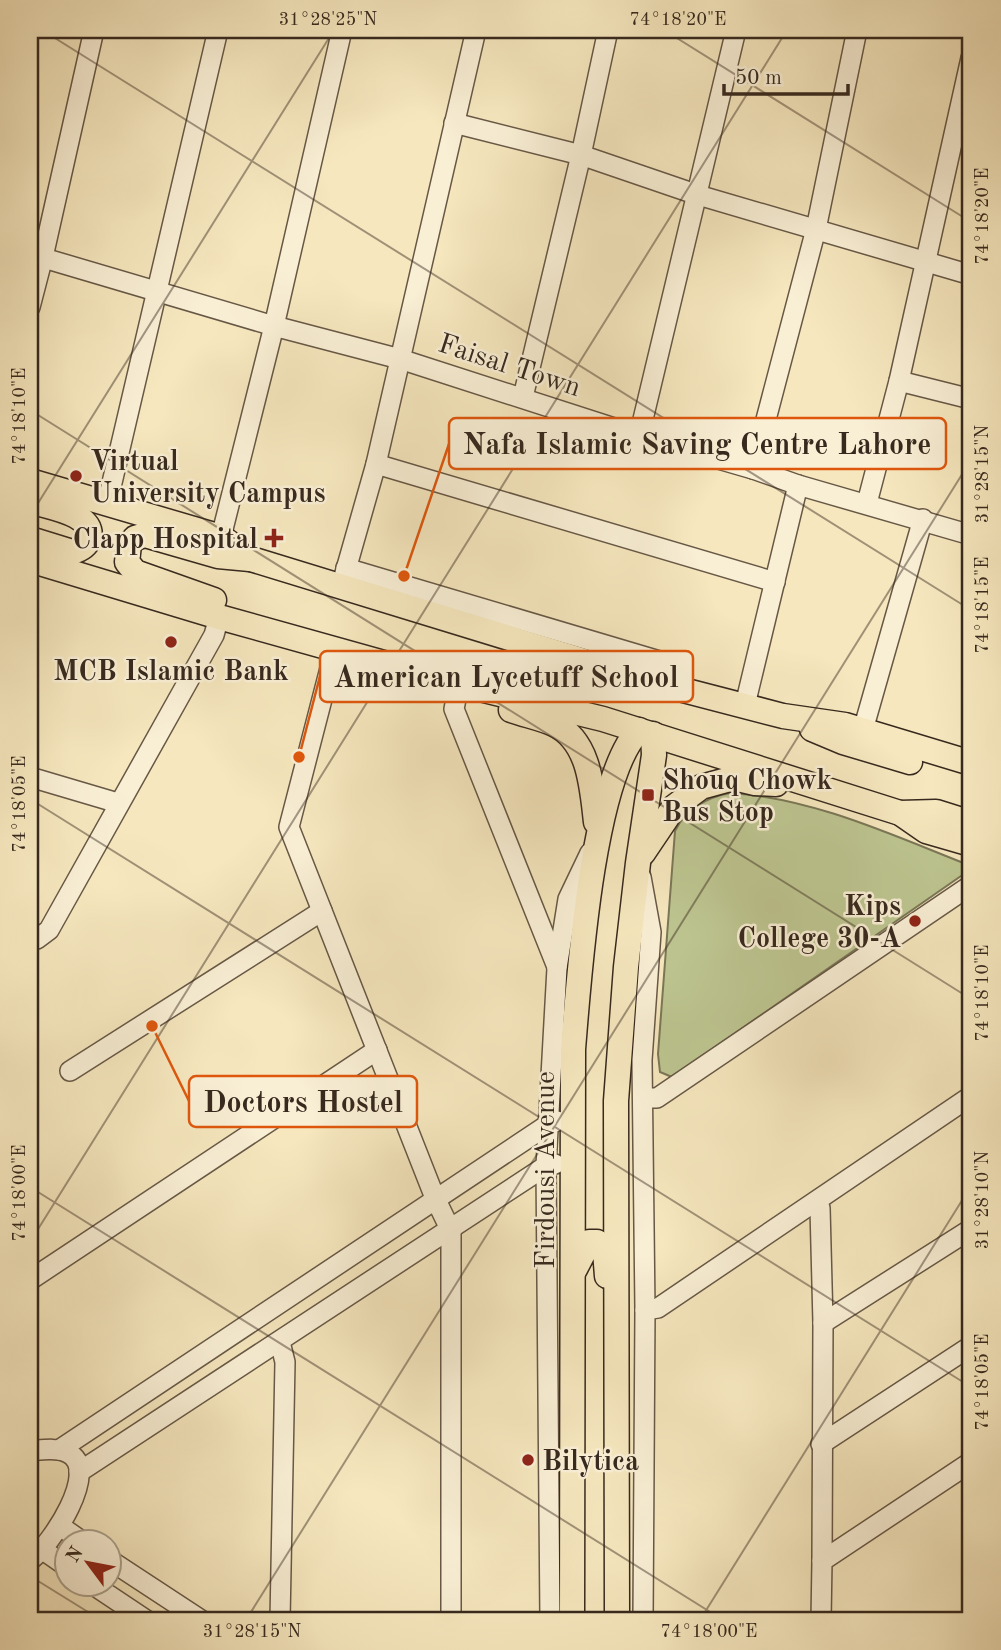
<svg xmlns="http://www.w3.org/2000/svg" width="1001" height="1650" font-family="'Old Standard TT',serif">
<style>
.green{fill:#bdc590;stroke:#7a7757;stroke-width:2}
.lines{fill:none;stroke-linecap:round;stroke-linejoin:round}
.minor-casing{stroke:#675846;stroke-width:22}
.major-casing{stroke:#37291e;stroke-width:27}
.minor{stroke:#f9efd5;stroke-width:19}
.major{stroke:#f6e7be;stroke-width:24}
.ticks{fill:none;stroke:#37291e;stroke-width:2;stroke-opacity:0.45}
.poi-dot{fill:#8f2418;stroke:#f9efd5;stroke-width:2.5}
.labels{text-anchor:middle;stroke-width:5;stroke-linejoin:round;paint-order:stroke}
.street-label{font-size:28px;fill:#37291e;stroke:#f9efd5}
.poi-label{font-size:28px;font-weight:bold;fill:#37291e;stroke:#f9efd5;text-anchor:start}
.leader{fill:none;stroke:#df570d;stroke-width:2.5}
.callout-dot{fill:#df570d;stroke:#f9efd5;stroke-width:2.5}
.callout{fill:#f9efd5;stroke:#df570d;stroke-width:2.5}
.callout-label{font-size:30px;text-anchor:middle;font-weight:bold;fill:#37291e}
.neatline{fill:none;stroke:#37291e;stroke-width:2.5}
.ticks-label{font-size:18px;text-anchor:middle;fill:#37291e}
</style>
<rect width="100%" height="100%" fill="#f6e7be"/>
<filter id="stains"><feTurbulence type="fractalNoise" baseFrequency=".00286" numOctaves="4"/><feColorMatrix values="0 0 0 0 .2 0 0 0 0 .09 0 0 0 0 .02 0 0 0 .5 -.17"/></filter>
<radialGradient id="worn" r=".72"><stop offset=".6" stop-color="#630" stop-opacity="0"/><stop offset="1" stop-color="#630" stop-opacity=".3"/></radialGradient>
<path class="green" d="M 730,793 C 814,798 894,836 971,866 L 971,869 L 672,1077 L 660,1072 L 658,1054 L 675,831 C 685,810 707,797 730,793 Z"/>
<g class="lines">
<g class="minor-casing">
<g id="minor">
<polyline points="454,123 581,155 698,195 971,275"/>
<polyline points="30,254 274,326 400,359 639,436 753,469 798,485 971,535"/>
<polyline points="30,307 43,257 94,30"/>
<polyline points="899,381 971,399"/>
<polyline points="523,397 581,155 608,30"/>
<polyline points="639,436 736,30"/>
<polyline points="376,464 775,582"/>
<polyline points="753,469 816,229 857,30"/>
<polyline points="867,503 899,381 971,58"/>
<polyline points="107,504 218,30"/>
<polyline points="221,537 274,326 342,30"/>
<polyline points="346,568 663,662 656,683"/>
<polyline points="341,587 376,464 476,30"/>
<polyline points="335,649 289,827 435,1198 451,1231 451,1620"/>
<polyline points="459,684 454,709 557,967"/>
<polyline points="745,705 798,485"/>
<polyline points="863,730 923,519"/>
<polyline points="30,777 118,803"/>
<polyline points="641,877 651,932 642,1060 645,1310 643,1620"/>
<polyline points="30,939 37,939 49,930 214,635 219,617"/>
<polyline points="70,1071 322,911"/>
<polyline points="644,1098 657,1098 971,885"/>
<polyline points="816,1202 820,1208 823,1323 822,1561"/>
<polyline points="30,1280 377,1050"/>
<polyline points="645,1310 658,1308 971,1096"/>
<polyline points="823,1323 971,1229"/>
<polyline points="821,1444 971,1346"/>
<polyline points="59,1450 549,1124 557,1121"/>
<path d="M 30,1451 C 42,1450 57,1447 68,1453 C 102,1469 50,1547 30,1560"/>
<polyline points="79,1472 546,1166 555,1164"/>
<polyline points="60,1526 83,1542"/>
<polyline points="43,1550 66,1566"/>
<polyline points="108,1559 201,1620"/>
<polyline points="92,1584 146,1620"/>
<polyline points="280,1620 285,1362 280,1342"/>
<polyline points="550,1620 546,1166 557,968 568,899 590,853"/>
<polyline points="821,1620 822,1561 971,1462"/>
</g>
</g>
<g class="major-casing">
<g id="major">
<polyline points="30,481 221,537 251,559 656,683 783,716 845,725 971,763"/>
<path d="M 30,501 C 47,507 96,513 89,539 C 86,547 79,550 72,552 L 30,539"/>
<polyline points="30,560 219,617 459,684 603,719 900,813 926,831 971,844"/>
<polyline points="214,600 135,572 127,562 129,545 135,538 145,535 218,556 250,559"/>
<path d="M 511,710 C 525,715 541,718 554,724 C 590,741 592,788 596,822"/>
<polyline points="812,729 843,742 910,762"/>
<polyline points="900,813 936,812 971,823"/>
<polyline points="643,853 674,807 701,787 734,778 755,783 776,784"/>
<polyline points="575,1269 589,1242 597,1242 605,1251 607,1276"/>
<path d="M 572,1620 L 573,1049 C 579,978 592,778 639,730"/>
<polyline points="617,1620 616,1101 626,967 638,863 654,755 653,734"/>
</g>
</g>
<use href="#minor" class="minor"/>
<use href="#major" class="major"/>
</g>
<path class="ticks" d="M 42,30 L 971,610M 664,30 L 971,222M 30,410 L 971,999M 30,516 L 334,30M 30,799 L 971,1387M 30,1187 L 723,1620M 30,1242 L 787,30M 30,1576 L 101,1620M 246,1620 L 971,460M 700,1620 L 971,1186"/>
<g class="poi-dot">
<circle cx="76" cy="476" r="7"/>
<path d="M270.5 527.5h7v7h7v7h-7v7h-7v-7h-7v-7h7z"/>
<circle cx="171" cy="642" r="7"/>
<rect x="641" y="788" width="14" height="14" rx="3.5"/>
<circle cx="915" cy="921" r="7"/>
<circle cx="528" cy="1460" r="7"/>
</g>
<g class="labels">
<g class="street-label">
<text transform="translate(510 364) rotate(18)" y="10">Faisal Town</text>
<text transform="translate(544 1170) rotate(-90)" y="10">Firdousi Avenue</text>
</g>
<g class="poi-label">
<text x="90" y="470">Virtual<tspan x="90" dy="32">University Campus</tspan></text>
<text x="258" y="548" text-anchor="end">Clapp Hospital</text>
<text x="171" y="680" text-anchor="middle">MCB Islamic Bank</text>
<text x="662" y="789">Shouq Chowk<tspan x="662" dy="32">Bus Stop</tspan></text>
<text x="901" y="915" text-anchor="end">Kips<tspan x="901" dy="32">College 30-A</tspan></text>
<text x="542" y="1470">Bilytica</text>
</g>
</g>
<path class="leader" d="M404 576L449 444M299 757L320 676M152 1026L189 1101"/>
<g class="callout-dot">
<circle cx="404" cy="576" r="7"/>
<circle cx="299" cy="757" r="7"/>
<circle cx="152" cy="1026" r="7"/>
</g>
<g class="callout">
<rect x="449" y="418" width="497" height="51" rx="7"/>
<rect x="320" y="651" width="373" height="51" rx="7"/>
<rect x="189" y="1076" width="228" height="51" rx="7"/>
</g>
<g class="callout-label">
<text x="697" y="454">Nafa Islamic Saving Centre Lahore</text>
<text x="506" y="687">American Lycetuff School</text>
<text x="303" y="1112">Doctors Hostel</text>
</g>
<rect width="1001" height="1650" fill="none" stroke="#f6e7be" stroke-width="77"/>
<g transform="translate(88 1563) rotate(302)"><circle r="33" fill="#f9efd5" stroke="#aba08c" stroke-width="2"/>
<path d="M0-5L12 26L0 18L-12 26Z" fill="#8f2418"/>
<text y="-10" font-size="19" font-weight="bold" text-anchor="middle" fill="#37291e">N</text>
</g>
<path d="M724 84v10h124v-10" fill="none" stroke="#37291e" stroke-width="3.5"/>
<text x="735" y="84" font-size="21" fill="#37291e" stroke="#f9efd5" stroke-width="5" paint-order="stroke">50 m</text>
<rect x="38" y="38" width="924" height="1574" class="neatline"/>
<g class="ticks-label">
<text x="328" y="25">31°28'25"N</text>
<text x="678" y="25">74°18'20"E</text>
<text transform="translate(982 216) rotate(-90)" y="6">74°18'20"E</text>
<text transform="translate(19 416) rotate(-90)" y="6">74°18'10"E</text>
<text transform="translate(982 474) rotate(-90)" y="6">31°28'15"N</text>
<text transform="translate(982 605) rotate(-90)" y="6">74°18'15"E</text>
<text transform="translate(19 804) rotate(-90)" y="6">74°18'05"E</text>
<text transform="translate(982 993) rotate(-90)" y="6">74°18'10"E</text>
<text transform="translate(19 1193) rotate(-90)" y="6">74°18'00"E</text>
<text transform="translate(982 1200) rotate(-90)" y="6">31°28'10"N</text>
<text transform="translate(982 1382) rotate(-90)" y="6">74°18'05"E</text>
<text x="252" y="1637">31°28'15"N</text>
<text x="709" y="1637">74°18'00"E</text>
</g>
<rect width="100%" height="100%" filter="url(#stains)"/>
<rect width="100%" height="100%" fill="url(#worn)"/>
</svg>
